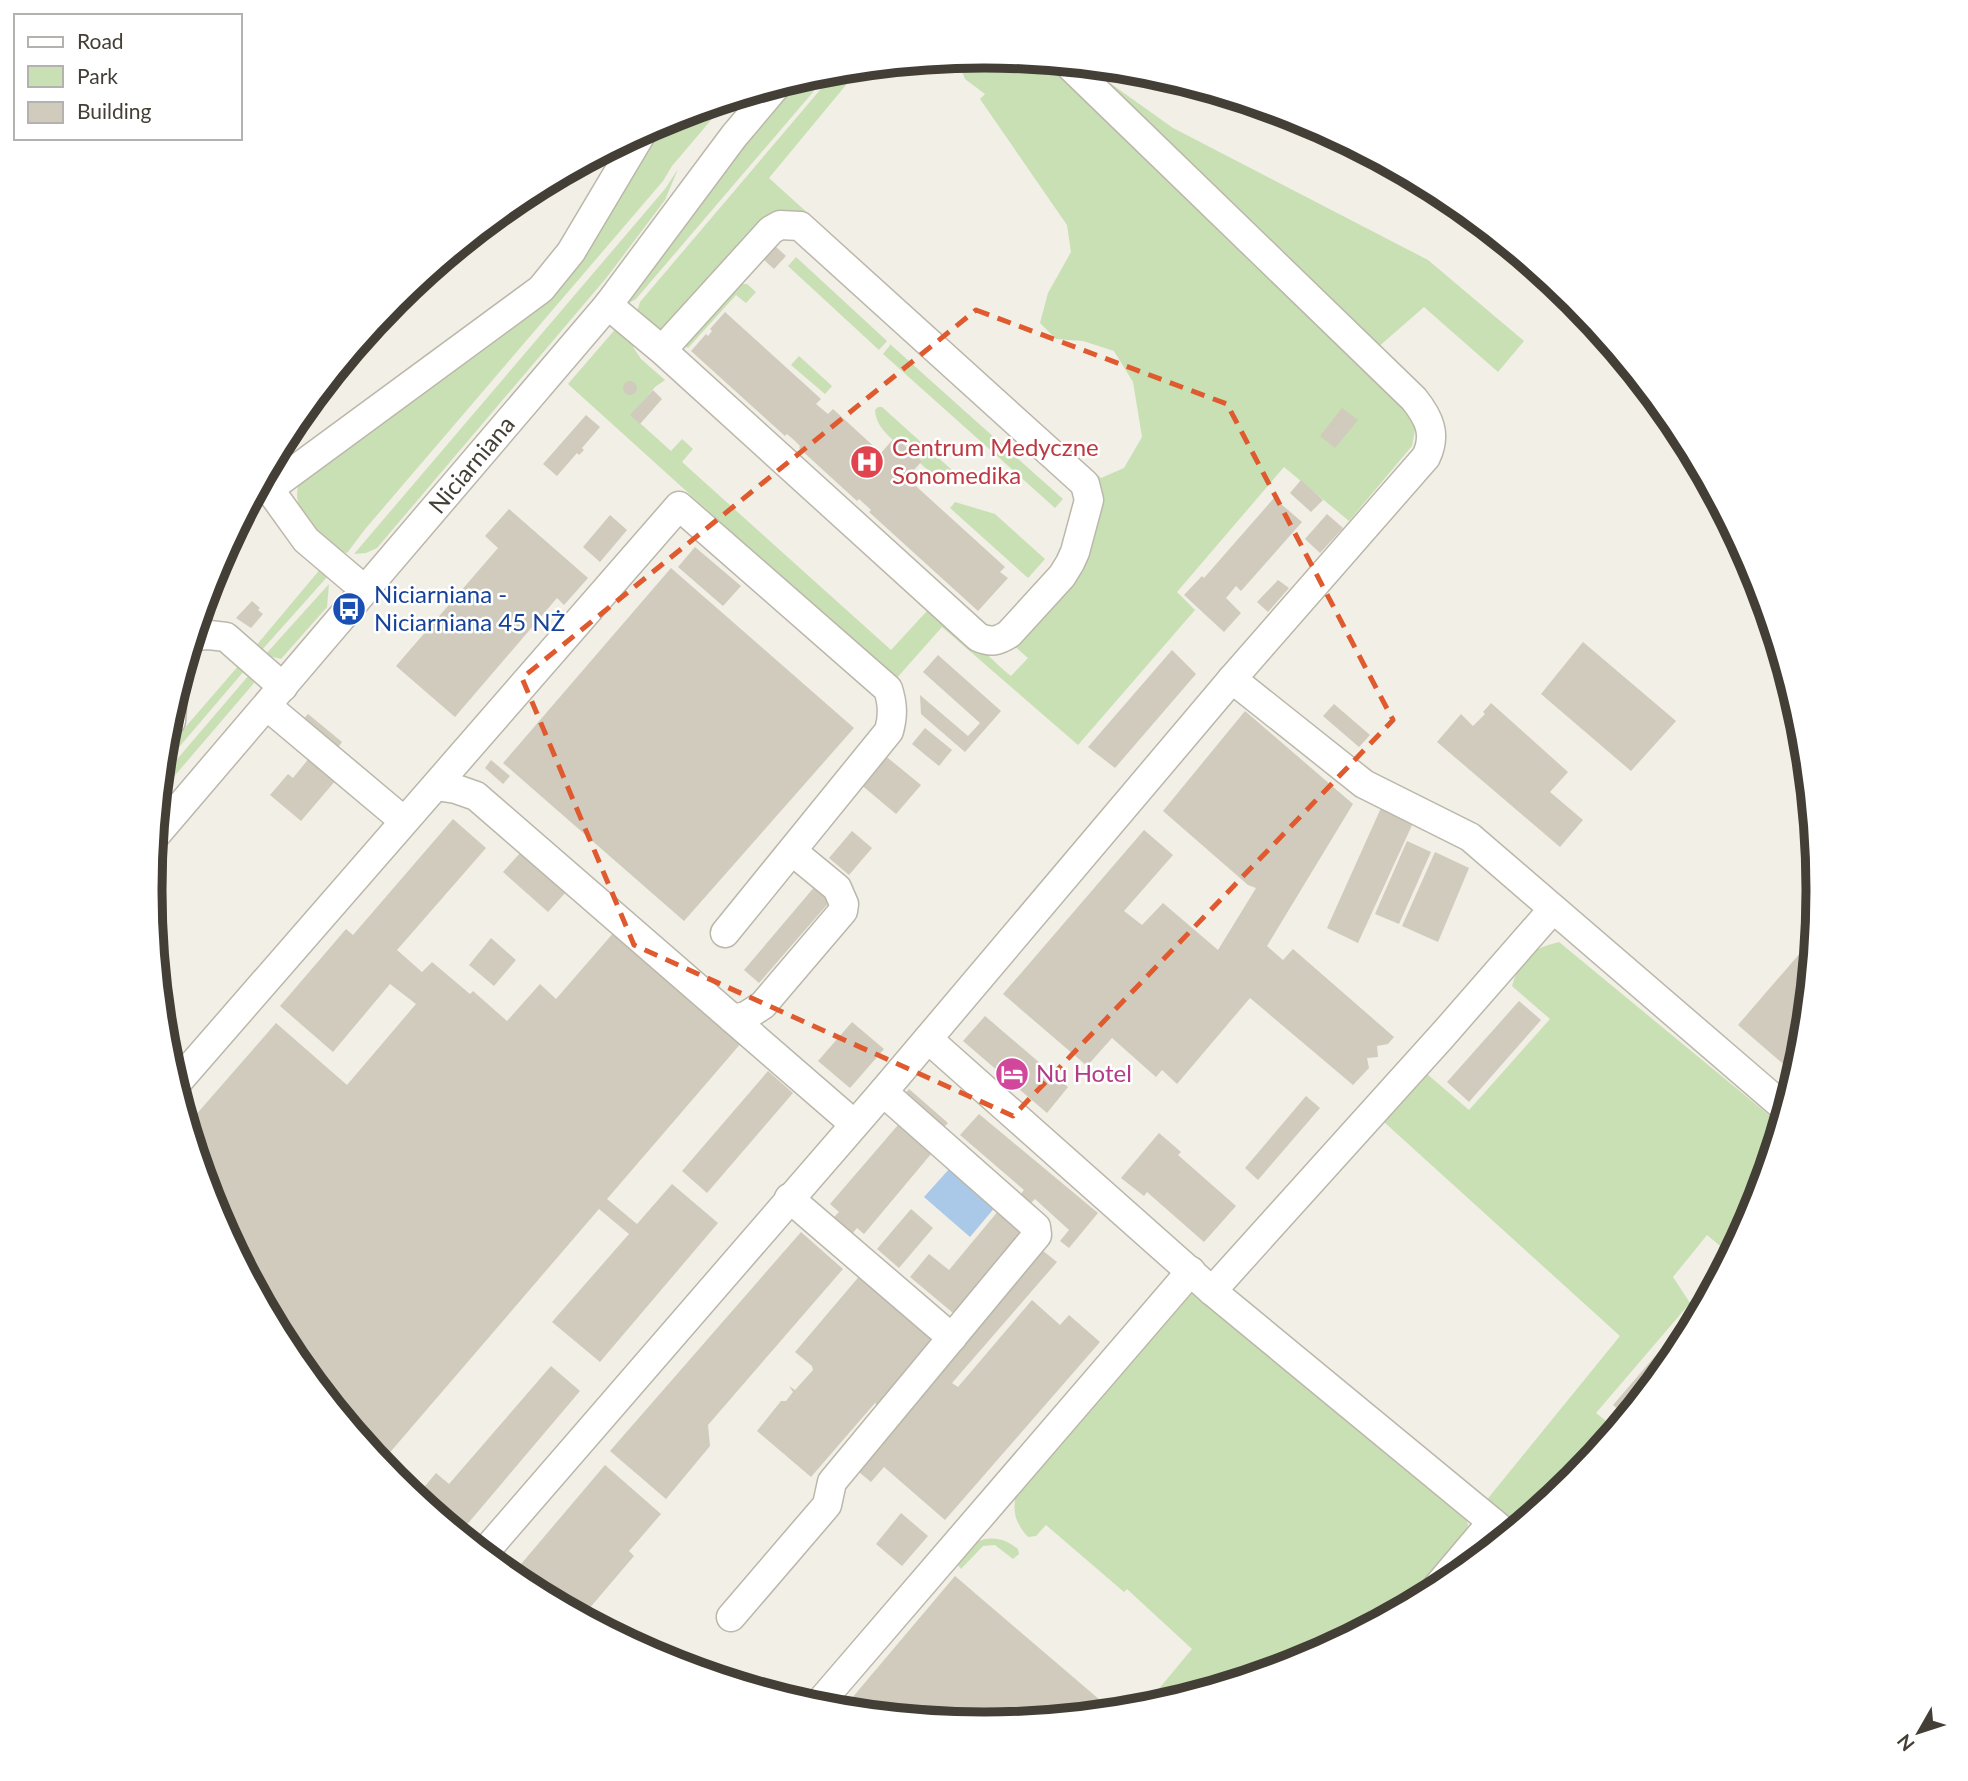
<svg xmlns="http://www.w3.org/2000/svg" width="1968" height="1781" font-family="Lato,sans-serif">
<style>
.green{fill:#c8e0b4}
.water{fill:#aac8e7}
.building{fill:#d1cbbd}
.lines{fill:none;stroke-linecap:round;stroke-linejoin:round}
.minor-casing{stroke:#bbb7aa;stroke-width:31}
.minor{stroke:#fff;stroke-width:28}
.marked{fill:none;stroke:#df5a2f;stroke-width:5;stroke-dasharray:14 9;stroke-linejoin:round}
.labels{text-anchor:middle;stroke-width:5;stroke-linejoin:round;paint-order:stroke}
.health-label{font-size:24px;fill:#be3a42;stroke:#fff;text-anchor:start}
.street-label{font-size:24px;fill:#433f36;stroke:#fff}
.transit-label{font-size:24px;fill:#164399;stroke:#fff;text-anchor:start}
.hotel-label{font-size:24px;fill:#b23c85;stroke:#fff;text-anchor:start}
.rim{fill:none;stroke:#433f36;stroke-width:9}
</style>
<rect width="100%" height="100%" fill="#f1efe6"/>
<g class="green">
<path d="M 984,56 L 1059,63 L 1404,403 L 1416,425 L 1412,446 L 1349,521 L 1284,467 L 1177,592 L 1195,610 L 1078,745 L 942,627 L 895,680 L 568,384 L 618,326 L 639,340 L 633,347 L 641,359 L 665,380 L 655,387 L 631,415 L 671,451 L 682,439 L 693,449 L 682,462 L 891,650 L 927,611 C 957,617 987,658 1011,676 L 1028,658 L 1011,643 L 1097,511 L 807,218 L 661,334 L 636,314 L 640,302 L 837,70 L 860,68 L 769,178 L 1101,478 L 1124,468 L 1142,437 L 1133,382 L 1114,351 L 1083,341 L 1056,339 L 1040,323 L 1048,293 L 1071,252 L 1067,225 L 980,99 L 985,94 L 965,79 L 957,59 Z"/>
<polygon points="1086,66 1173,128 1428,260 1524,341 1498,372 1424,307 1377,348"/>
<polygon points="831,71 636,299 624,306 742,142 795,80"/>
<path d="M 728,100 L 672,166 L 663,181 L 366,528 L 347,553 C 321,547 289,511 299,483 L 534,311 L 639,157 L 660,122 Z"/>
<polygon points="678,169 665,200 607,277 377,548 366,553 354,554 665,189"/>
<polygon points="796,257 887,341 879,350 788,266"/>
<polygon points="736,284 747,284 756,292 746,303 736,295 688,348 681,343"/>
<polygon points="891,344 891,345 1063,499 1055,508 883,354"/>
<polygon points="799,356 832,386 825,394 791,365"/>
<path d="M 878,407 L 882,407 L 953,471 L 953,476 C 940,483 929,471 920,463 L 922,460 L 896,437 L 893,440 C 883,431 876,423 875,410 Z"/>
<polygon points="955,502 995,514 1045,559 1028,578 950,508"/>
<polygon points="322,567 327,577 261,651 255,647"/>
<polygon points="329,584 327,607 281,659 265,655"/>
<polygon points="240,664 244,671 162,767 163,753"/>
<polygon points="249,675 254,683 159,794 161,778"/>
<path d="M 1559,942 L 1781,1125 L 1755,1210 L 1731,1255 L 1707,1235 L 1673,1277 L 1690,1303 L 1596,1413 L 1616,1429 L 1574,1481 L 1515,1529 L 1485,1502 L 1620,1336 L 1384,1122 L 1427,1074 L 1469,1110 L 1550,1019 L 1512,986 C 1521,957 1531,949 1559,942 Z"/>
<path d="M 1192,1291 L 1465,1516 L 1468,1524 L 1467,1537 L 1400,1610 L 1303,1662 L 1142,1709 L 1192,1649 L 1127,1589 L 1124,1592 L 1046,1525 L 1036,1536 L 1028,1537 C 1016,1524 1012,1512 1016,1494 L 1180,1299 Z"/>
<path d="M 985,1539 C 998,1537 1008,1541 1018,1549 L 1019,1554 L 1013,1559 L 995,1545 L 983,1546 L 961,1569 L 958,1565 L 979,1541 Z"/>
</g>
<polygon class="water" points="951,1167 996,1206 970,1237 924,1197"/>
<g class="building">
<polygon points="775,246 786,256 774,269 763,259"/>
<polygon points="725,312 821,399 816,404 828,414 833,409 881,453 895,437 922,461 907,478 1005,567 1000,572 1008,578 978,611 869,512 871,510 859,499 857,501 799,448 800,446 794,440 787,434 785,436 691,351 706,334 708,336 712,331 710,329"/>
<circle cx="630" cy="388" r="7"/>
<polygon points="653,390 662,399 640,424 630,415"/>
<polygon points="1342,408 1358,420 1335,448 1320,436"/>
<polygon points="586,415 600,427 582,448 584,450 579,455 577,453 557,476 543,464"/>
<polygon points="1301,480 1323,500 1311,512 1290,493"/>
<polygon points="1274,498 1302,522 1241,591 1236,586 1226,598 1241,613 1224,632 1184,595 1202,576 1204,578"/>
<polygon points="509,509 588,578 564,605 557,598 455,717 396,666 498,548 485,536"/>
<polygon points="1327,514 1343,528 1320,553 1305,539"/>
<polygon points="610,515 627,530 600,562 583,547"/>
<polygon points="695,547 741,586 723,606 678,567"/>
<polygon points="671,568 854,728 684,921 503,763"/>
<polygon points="1278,580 1289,588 1268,612 1257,602"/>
<polygon points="252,601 260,608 258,610 263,614 251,628 236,618"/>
<polygon points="1583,642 1676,721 1631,771 1541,694"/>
<polygon points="1172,650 1196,674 1115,768 1088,747"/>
<polygon points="938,655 1001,711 965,752 921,714 920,695 968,736 980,723 923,672"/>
<polygon points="1491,703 1568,772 1550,792 1583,820 1560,847 1437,742 1461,714 1473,726 1485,714 1483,712"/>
<polygon points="1334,704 1370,735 1359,747 1323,716"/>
<polygon points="1245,711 1353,804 1267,946 1283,960 1293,949 1394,1037 1388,1044 1377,1046 1378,1057 1367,1058 1369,1068 1353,1085 1250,998 1177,1084 1162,1070 1156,1077 1112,1038 1087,1066 1003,994 1144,830 1173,855 1124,911 1142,925 1163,903 1218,950 1256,888 1248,885 1163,811"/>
<polygon points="308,714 342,742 336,750 301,722"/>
<polygon points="925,728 952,750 939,766 912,744"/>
<polygon points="883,754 921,785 896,814 859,783"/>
<polygon points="310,757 336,780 301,821 270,795 288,774 293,778"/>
<polygon points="491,760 510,776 503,784 485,768"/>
<polygon points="1381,808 1413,823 1358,943 1327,928"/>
<polygon points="453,819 486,848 397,950 422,972 432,962 470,994 473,991 507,1021 540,984 556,999 615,931 742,1042 607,1199 637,1224 672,1184 718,1223 600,1362 552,1322 629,1234 599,1209 380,1464 290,1354 213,1209 187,1125 276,1023 347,1085 416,1004 390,984 333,1052 280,1006 346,929 353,935"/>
<polygon points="852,831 872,848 849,875 829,858"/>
<polygon points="1407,841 1431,852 1399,924 1375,914"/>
<polygon points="1435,852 1469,868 1438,942 1402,926"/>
<polygon points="520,853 566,892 548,912 503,872"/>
<polygon points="816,885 832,899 759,983 744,970"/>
<polygon points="1814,937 1802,1054 1796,1075 1738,1025"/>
<polygon points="491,938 516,960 494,986 469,965"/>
<polygon points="1519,1001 1541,1020 1469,1102 1447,1082"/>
<polygon points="985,1016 1068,1087 1047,1113 963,1041"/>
<polygon points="852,1022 884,1049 850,1088 818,1061"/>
<polygon points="768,1071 793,1093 707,1193 682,1171"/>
<polygon points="909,1089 948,1123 941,1130 903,1096"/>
<polygon points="1306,1096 1320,1108 1258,1180 1245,1168"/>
<polygon points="979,1114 1098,1213 1069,1248 1060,1241 1069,1230 1035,1199 1025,1209 1015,1201 1024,1190 960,1135"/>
<polygon points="898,1125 931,1154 864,1234 857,1228 851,1235 832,1219 839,1212 830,1204"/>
<polygon points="1159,1133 1181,1152 1178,1155 1236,1206 1204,1242 1147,1192 1144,1196 1121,1178"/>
<polygon points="911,1209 933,1228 899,1268 877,1249"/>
<polygon points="999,1210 1024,1232 953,1313 910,1277 929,1254 949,1270"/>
<polygon points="801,1232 843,1269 708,1425 710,1446 666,1499 610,1451"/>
<polygon points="1042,1250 1057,1262 952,1383 958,1387 1032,1300 1060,1325 1069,1315 1100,1342 945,1520 884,1467 871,1482 854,1468"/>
<polygon points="862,1273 939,1336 879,1407 875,1403 811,1477 757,1431 781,1401 786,1401 793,1392 789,1386 795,1390 813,1370 812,1366 795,1352"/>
<polygon points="1681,1326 1689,1333 1678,1354 1627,1417 1613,1405"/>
<polygon points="551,1366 580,1391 459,1534 415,1498 436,1473 449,1484"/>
<polygon points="605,1465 661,1514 629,1551 634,1556 582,1617 553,1602 516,1570"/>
<polygon points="901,1513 928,1536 902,1566 876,1544"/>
<polygon points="955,1576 1114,1712 984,1725 841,1711"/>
</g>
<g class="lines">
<g class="minor-casing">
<g id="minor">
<path d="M 608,305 L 662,350 L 978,637 C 991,643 998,641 1009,634 L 1062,576 L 1070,563 L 1075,552 L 1089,500 L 1085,484 L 800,226 L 780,225 L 771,230 L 662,350"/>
<polyline points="262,479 306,540 365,590"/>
<polyline points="269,489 541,289 571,252 643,131"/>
<polyline points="193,636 209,635 226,637 283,687"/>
<polyline points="1232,679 1364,784 1470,837 1786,1109"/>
<polyline points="267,706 404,821"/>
<polyline points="166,728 171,721 172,705"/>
<polyline points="436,786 456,789 476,796 854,1124"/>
<polyline points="155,836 608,305 734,136 777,85"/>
<polyline points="733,1019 746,1016 763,1005 843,911 844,904 837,888 792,851"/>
<polyline points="928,1039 1212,1291 1508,1535"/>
<path d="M 175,1085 L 679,506 L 888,689 C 893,705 893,716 889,731 L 725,933"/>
<polyline points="789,1198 952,1338"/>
<polyline points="1212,1291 1442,1036 1553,909"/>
<path d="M 483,1554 L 883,1092 L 1232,679 L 1426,457 C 1437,434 1429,418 1414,399 L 1068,64"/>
<polyline points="1432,1593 1492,1522"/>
<polyline points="731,1617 827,1505 832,1482 1037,1235 1036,1227 883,1092"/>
<polyline points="816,1707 1191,1271"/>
</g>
</g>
<use href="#minor" class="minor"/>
</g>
<path class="marked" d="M 976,310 L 1227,404 L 1393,720 L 1013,1116 L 634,945 L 522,678 Z"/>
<defs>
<g id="hospital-disc" transform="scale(1.75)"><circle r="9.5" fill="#e0444e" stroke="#fff"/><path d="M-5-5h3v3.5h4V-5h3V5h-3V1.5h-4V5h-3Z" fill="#fff"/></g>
<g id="bus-disc" transform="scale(1.75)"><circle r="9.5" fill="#1a4fb4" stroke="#fff"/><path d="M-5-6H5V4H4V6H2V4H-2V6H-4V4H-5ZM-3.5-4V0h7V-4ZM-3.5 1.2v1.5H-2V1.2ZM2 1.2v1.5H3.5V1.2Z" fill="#fff"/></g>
<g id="hotel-disc" transform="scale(1.75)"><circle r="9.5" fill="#d1479c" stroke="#fff"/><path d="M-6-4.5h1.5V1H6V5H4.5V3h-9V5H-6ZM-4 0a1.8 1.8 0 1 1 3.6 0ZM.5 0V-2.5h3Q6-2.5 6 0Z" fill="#fff"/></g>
</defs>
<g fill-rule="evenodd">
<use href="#hospital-disc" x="867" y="462"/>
<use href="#bus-disc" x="349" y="609"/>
<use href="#hotel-disc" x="1012" y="1074"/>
</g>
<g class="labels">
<g class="health-label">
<text x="892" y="456">Centrum Medyczne<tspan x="892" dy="28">Sonomedika</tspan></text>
</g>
<g class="street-label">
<text transform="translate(472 465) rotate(-50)" y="8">Niciarniana</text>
</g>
<g class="transit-label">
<text x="374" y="603">Niciarniana -<tspan x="374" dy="28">Niciarniana 45 NŻ</tspan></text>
</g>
<g class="hotel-label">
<text x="1036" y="1082">Nu Hotel</text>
</g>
</g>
<path d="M0 0H1968V1781H0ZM162 890a822 822 0 1 1 1644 0a822 822 0 1 1-1644 0Z" fill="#fff" fill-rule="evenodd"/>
<path class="rim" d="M162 890a822 822 0 1 1 1644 0a822 822 0 1 1-1644 0Z"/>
<rect x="14" y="14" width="228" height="126" fill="#ffffff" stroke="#b4b2af" stroke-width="2"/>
<rect x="28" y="37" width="35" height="10" fill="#ffffff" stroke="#b4b2af" stroke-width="2"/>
<text x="77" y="49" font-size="21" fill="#433f36">Road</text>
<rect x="28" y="66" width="35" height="21" fill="#c8e0b4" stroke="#b4b2af" stroke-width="2"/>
<text x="77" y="84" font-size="21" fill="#433f36">Park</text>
<rect x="28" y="102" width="35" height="21" fill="#d1cbbd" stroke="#b4b2af" stroke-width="2"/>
<text x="77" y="119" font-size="21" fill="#433f36">Building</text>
<g transform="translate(1919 1732) rotate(231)" stroke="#ffffff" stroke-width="5" paint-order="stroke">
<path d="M0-5L12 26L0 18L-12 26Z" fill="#433f36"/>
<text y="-10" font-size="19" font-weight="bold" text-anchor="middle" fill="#433f36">N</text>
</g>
</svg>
